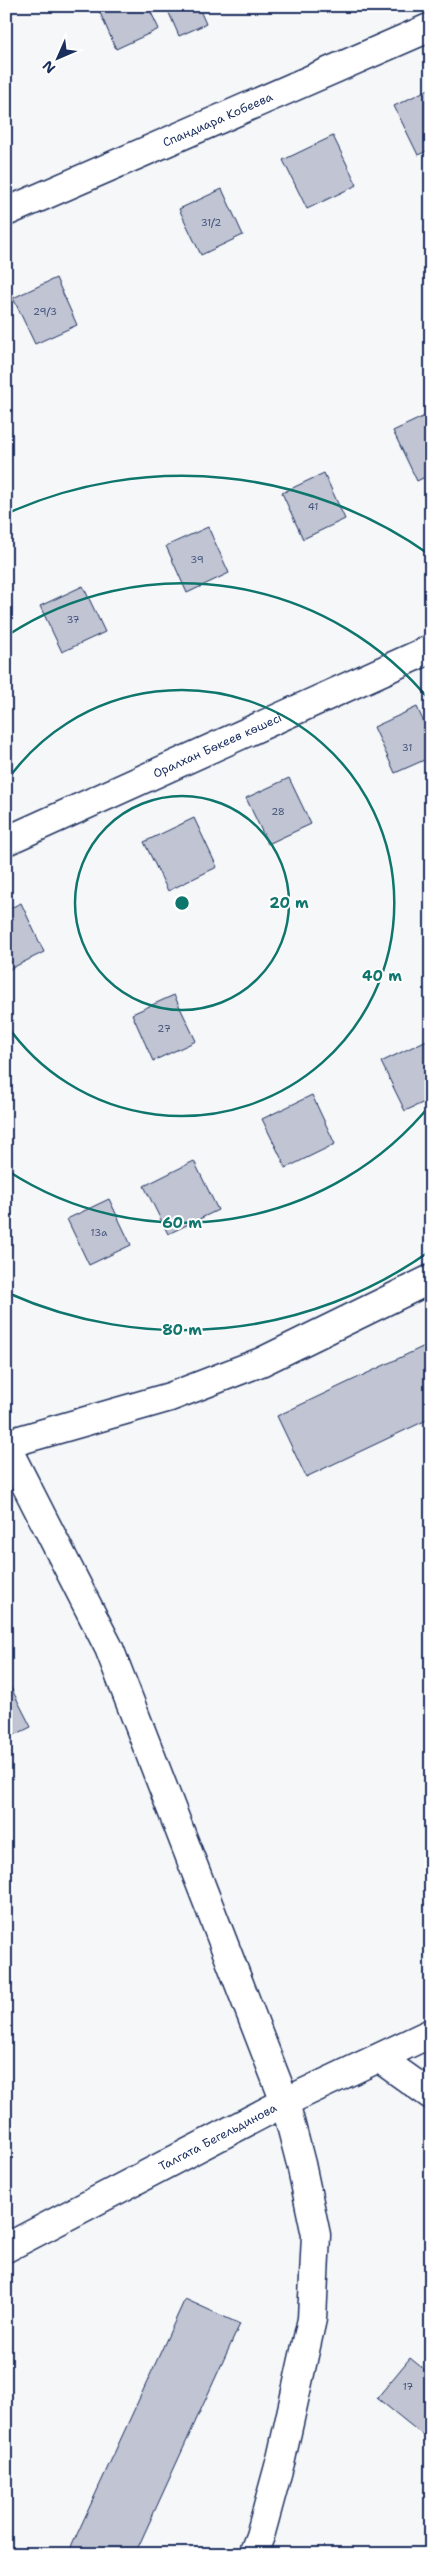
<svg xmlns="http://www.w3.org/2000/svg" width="437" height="2560" font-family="'Shantell Sans',sans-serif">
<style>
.building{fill:#c0c4d3;stroke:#1b2f5e}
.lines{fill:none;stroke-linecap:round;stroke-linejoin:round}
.minor-casing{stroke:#1b2f5e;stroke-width:31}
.minor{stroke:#fff;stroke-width:28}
.ring{fill:none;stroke:#0f766e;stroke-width:2.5}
.labels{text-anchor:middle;stroke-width:4;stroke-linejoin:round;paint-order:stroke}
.number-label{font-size:10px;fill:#44547b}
.street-label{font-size:12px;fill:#1b2f5e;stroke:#fff}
.centre{fill:#0f766e;stroke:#fff;stroke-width:2.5}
.ring-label{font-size:15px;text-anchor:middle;font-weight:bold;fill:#0f766e;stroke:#fff;stroke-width:4;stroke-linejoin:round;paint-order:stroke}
</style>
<rect width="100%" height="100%" fill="#f6f7f9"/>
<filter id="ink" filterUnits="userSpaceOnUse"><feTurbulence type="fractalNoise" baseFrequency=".02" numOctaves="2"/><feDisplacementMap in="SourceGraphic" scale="10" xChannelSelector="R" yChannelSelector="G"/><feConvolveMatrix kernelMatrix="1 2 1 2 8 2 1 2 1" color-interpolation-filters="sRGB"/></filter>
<g filter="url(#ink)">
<g class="building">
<polygon points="97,6 148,6 159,29 116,49"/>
<polygon points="166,6 198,6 206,24 179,36"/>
<polygon points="431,88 431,149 418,155 394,106"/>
<polygon points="333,136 357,185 307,209 283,160"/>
<polygon points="222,189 243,235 201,255 179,209"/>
<polygon points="56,278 77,325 35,344 13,298"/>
<polygon points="431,413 431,474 417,481 393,431"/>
<polygon points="324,473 345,519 303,539 282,493"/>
<polygon points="208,527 229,573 187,593 166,546"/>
<polygon points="83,586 105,632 62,652 40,606"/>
<polygon points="417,707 431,738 431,757 395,773 374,727"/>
<polygon points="289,778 311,824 268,844 246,798"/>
<polygon points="194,818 217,867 168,891 144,842"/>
<polygon points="21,903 44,952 6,971 6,910"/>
<polygon points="174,995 196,1041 153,1061 132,1014"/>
<polygon points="431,1038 431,1099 405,1111 381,1062"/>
<polygon points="312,1095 335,1144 286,1168 262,1119"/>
<polygon points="194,1161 218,1210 168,1234 144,1186"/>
<polygon points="109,1199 131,1245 89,1265 67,1219"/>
<polygon points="431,1343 431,1418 306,1477 277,1416"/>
<polygon points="6,1678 31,1727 6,1739"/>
<polygon points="185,2299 240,2324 135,2554 68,2554"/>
<polygon points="410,2358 431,2375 431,2428 424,2436 377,2398"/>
</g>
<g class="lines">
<g class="minor-casing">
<g id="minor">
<path id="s1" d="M 6,212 L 431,27"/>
<path id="s2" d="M 6,841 L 431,649"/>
<polyline points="6,1444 170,1397 261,1362 431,1279"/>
<polyline points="6,1446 109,1648 285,2102 301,2164 316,2235 312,2319 281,2459 260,2536 253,2554"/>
<polyline points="379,2058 431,2095"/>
<path id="s3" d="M 6,2248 L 285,2102 L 431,2033"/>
</g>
</g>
<use href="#minor" class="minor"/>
</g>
</g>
<g class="ring">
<circle cx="182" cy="903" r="107"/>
<path d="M6 782A213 213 0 1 1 6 1024"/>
<path d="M431 1104A320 320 0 0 1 8 1171M8 635A320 320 0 0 1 431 702"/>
<path d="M430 1251A427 427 0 0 1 8 1293M8 513A427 427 0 0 1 430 555"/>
</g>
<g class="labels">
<g class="number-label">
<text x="211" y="226">31/2</text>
<text x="45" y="315">29/3</text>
<text x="313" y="510">41</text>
<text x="197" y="563">39</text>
<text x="73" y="623">37</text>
<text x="407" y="751">31</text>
<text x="278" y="815">28</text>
<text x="164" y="1032">27</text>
<text x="99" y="1236">13а</text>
<text x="408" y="2390">17</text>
</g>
<g class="street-label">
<text dy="4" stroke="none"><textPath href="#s1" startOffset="231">Спандиара Кобеева</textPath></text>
<text dy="4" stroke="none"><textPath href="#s2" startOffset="232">Оралхан Бөкеев көшесі</textPath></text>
<text dy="4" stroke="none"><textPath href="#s3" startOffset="239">Талгата Бегельдинова</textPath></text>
</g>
</g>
<circle cx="182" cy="903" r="8" class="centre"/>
<g class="ring-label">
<text x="289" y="908">20 m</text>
<text x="382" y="981">40 m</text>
<text x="182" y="1228">60 m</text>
<text x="182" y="1335">80 m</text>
</g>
<rect width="437" height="2560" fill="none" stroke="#fff" stroke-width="25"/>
<rect x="12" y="12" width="412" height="2535" fill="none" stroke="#1b2f5e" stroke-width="2" filter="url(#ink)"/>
<g transform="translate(58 58) rotate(225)" stroke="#ffffff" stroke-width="4" paint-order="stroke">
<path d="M0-4L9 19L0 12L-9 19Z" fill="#1b2f5e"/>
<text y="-8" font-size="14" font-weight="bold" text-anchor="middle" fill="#1b2f5e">N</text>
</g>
</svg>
